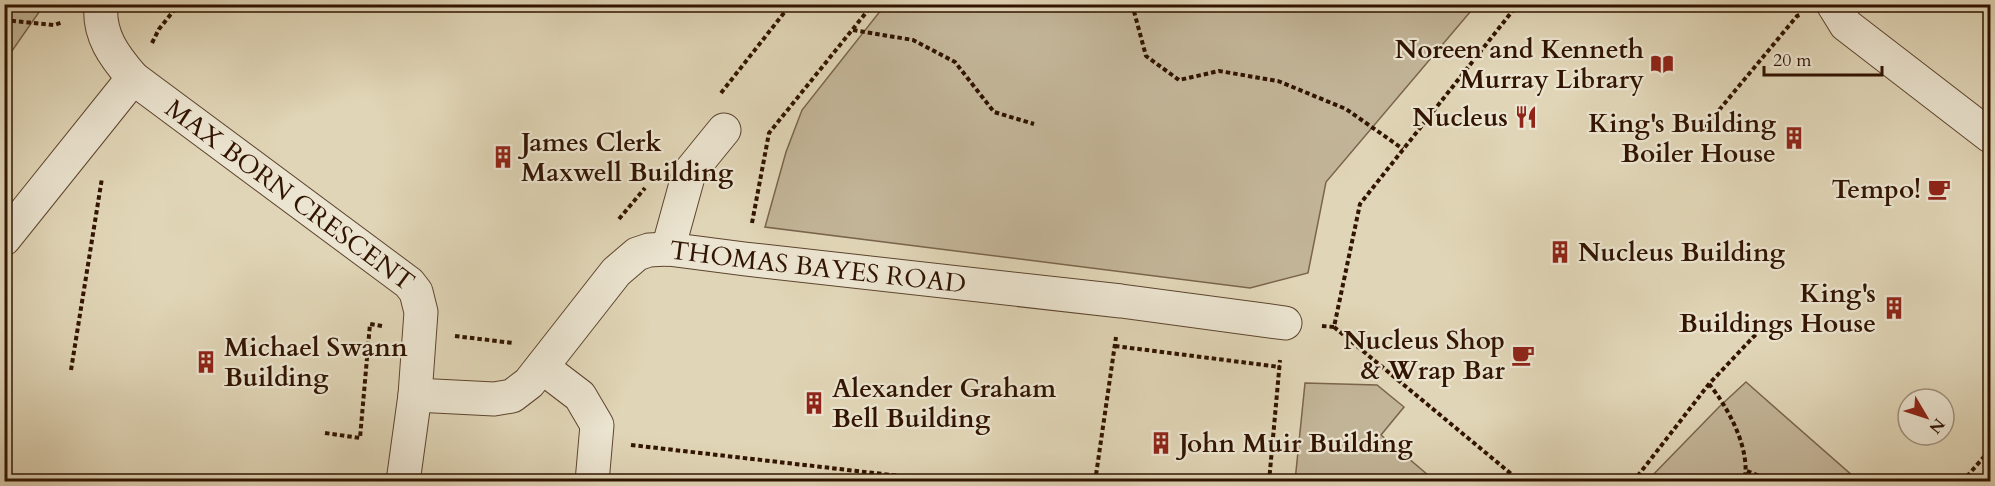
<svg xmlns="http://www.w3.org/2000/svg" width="1995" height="486" font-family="Cardo,serif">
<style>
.green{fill:#c2b497;stroke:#7a644c;stroke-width:1.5}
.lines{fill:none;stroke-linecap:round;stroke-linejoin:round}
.minor-casing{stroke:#5d442e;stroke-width:35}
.path{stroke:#311401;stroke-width:4;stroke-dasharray:4.5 3;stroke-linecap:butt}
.minor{stroke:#ebe4d0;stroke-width:33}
.labels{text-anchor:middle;stroke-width:4.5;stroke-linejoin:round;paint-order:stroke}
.poi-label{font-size:26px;font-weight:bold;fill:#311401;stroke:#ebe4d0;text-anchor:end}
.street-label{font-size:26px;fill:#311401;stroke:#ebe4d0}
</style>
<rect width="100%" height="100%" fill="#e0d5b6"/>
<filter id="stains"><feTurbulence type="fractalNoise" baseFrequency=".00333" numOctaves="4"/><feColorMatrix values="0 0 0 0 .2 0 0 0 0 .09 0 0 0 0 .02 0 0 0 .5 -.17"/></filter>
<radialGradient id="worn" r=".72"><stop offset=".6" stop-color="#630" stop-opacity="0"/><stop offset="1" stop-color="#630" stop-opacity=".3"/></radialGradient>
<g class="green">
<polygon points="5,4 44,5 5,61 4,5"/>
<polygon points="885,5 885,4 1476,5 1326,182 1308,273 1250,288 765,227 786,152 802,110"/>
<polygon points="1746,382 1854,477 1855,481 1647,481 1719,407"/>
<polygon points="1305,383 1377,385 1404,407 1381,435 1435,481 1295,481"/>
</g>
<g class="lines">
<g class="minor-casing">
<g id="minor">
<path id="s1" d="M 101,4 C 98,35 114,56 133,78 L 409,283 L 416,292 L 421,312 L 415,395 L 403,482"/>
<polyline points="1833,4 1846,25 1990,136"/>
<polyline points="4,239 133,78"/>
<polyline points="668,249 689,173 724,130"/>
<polyline points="542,367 580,396 597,425 592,482"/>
<path id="s2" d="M 415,395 L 494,399 L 512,396 L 529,383 L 616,272 L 637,254 L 649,250 L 668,249 L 745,259 L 1121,301 L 1285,323"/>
</g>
</g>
<g class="path">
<polyline points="1132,4 1146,56 1179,80 1219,71 1278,81 1346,109 1403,149"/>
<polyline points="4,20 54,25 63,22"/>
<polyline points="853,30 913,40 955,62 994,112 1034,124"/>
<polyline points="152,43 159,29 179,4"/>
<polyline points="721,93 791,4"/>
<polyline points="1700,133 1797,16 1800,15"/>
<polyline points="619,219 645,188"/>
<polyline points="752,223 769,133 873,4"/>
<polyline points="1322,326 1334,327 1360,204 1518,4"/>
<polyline points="1334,327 1521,482"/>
<polyline points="455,336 513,343"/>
<polyline points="1115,346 1280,367"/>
<polyline points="71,370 102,178"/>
<path d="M 1709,384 C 1728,407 1752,451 1744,482"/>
<polyline points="325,433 360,438 370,324 382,326"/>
<polyline points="631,445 952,482"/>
<polyline points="1747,471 1775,482"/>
<polyline points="1095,482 1116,337"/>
<polyline points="1269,482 1280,360"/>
<polyline points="1633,482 1709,384 1758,332"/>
<polyline points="1962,482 1990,450"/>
</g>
<use href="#minor" class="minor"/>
</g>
<defs>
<g id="library-bare" transform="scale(1.8)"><path d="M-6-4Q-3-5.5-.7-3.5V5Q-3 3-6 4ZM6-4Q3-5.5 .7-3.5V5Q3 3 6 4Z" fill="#8f2418" stroke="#ebe4d0" stroke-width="2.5" paint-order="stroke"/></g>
<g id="restaurant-bare" transform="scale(1.8)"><path d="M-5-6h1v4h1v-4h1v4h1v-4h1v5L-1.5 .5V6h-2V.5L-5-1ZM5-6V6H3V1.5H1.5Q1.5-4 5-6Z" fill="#8f2418" stroke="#ebe4d0" stroke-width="2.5" paint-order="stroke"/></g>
<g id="building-bare" transform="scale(1.8)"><path d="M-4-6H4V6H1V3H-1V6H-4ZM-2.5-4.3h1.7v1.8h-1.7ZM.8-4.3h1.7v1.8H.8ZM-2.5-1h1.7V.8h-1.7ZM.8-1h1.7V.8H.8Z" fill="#8f2418" stroke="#ebe4d0" stroke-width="2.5" paint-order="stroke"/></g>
<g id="cafe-bare" transform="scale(1.8)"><path d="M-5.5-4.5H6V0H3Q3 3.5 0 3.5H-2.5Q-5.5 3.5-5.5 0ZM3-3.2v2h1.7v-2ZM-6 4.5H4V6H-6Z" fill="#8f2418" stroke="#ebe4d0" stroke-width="2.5" paint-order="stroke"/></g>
</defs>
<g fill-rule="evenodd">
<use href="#library-bare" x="1662" y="64"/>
<use href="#restaurant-bare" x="1526" y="117"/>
<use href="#building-bare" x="1794" y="138"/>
<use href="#building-bare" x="503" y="157"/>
<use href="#cafe-bare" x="1939" y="189"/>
<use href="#building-bare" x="1560" y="252"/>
<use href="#building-bare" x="1894" y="308"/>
<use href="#cafe-bare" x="1523" y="355"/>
<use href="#building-bare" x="206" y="362"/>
<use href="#building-bare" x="814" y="403"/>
<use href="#building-bare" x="1161" y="443"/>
</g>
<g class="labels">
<g class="poi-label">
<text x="1644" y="58">Noreen and Kenneth<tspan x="1644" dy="30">Murray Library</tspan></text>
<text x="1508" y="126">Nucleus</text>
<text x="1776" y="132">King's Building<tspan x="1776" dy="30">Boiler House</tspan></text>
<text x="521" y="151" text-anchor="start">James Clerk<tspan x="521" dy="30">Maxwell Building</tspan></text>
<text x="1921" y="198">Tempo!</text>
<text x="1578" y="261" text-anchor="start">Nucleus Building</text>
<text x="1876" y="302">King's<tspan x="1876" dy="30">Buildings House</tspan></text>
<text x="1505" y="349">Nucleus Shop<tspan x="1505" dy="30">&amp; Wrap Bar</tspan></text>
<text x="224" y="356" text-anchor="start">Michael Swann<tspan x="224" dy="30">Building</tspan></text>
<text x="832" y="397" text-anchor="start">Alexander Graham<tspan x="832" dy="30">Bell Building</tspan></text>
<text x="1179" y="452" text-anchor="start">John Muir Building</text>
</g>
<g class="street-label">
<text dy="9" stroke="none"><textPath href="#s1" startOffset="279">MAX BORN CRESCENT</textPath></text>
<text dy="9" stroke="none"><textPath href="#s2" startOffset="470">THOMAS BAYES ROAD</textPath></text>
</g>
</g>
<rect width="1995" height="486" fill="none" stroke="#e0d5b6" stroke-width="24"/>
<rect x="6" y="6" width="1983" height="474" fill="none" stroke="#311401" stroke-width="3"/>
<rect x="12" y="12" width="1971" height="462" fill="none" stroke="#311401" stroke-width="1.5"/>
<g transform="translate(1926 417) rotate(129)"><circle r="28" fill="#ebe4d0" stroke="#a1917d" stroke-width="1.5"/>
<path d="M0-4.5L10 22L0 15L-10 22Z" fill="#8f2418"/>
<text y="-9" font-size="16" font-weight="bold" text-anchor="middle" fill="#311401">N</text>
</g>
<path d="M1764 66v9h118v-9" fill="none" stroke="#311401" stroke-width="3"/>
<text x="1773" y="66" font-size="18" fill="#311401" stroke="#ebe4d0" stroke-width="4.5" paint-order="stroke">20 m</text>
<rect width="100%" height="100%" filter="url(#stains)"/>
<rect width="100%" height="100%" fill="url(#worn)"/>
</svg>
